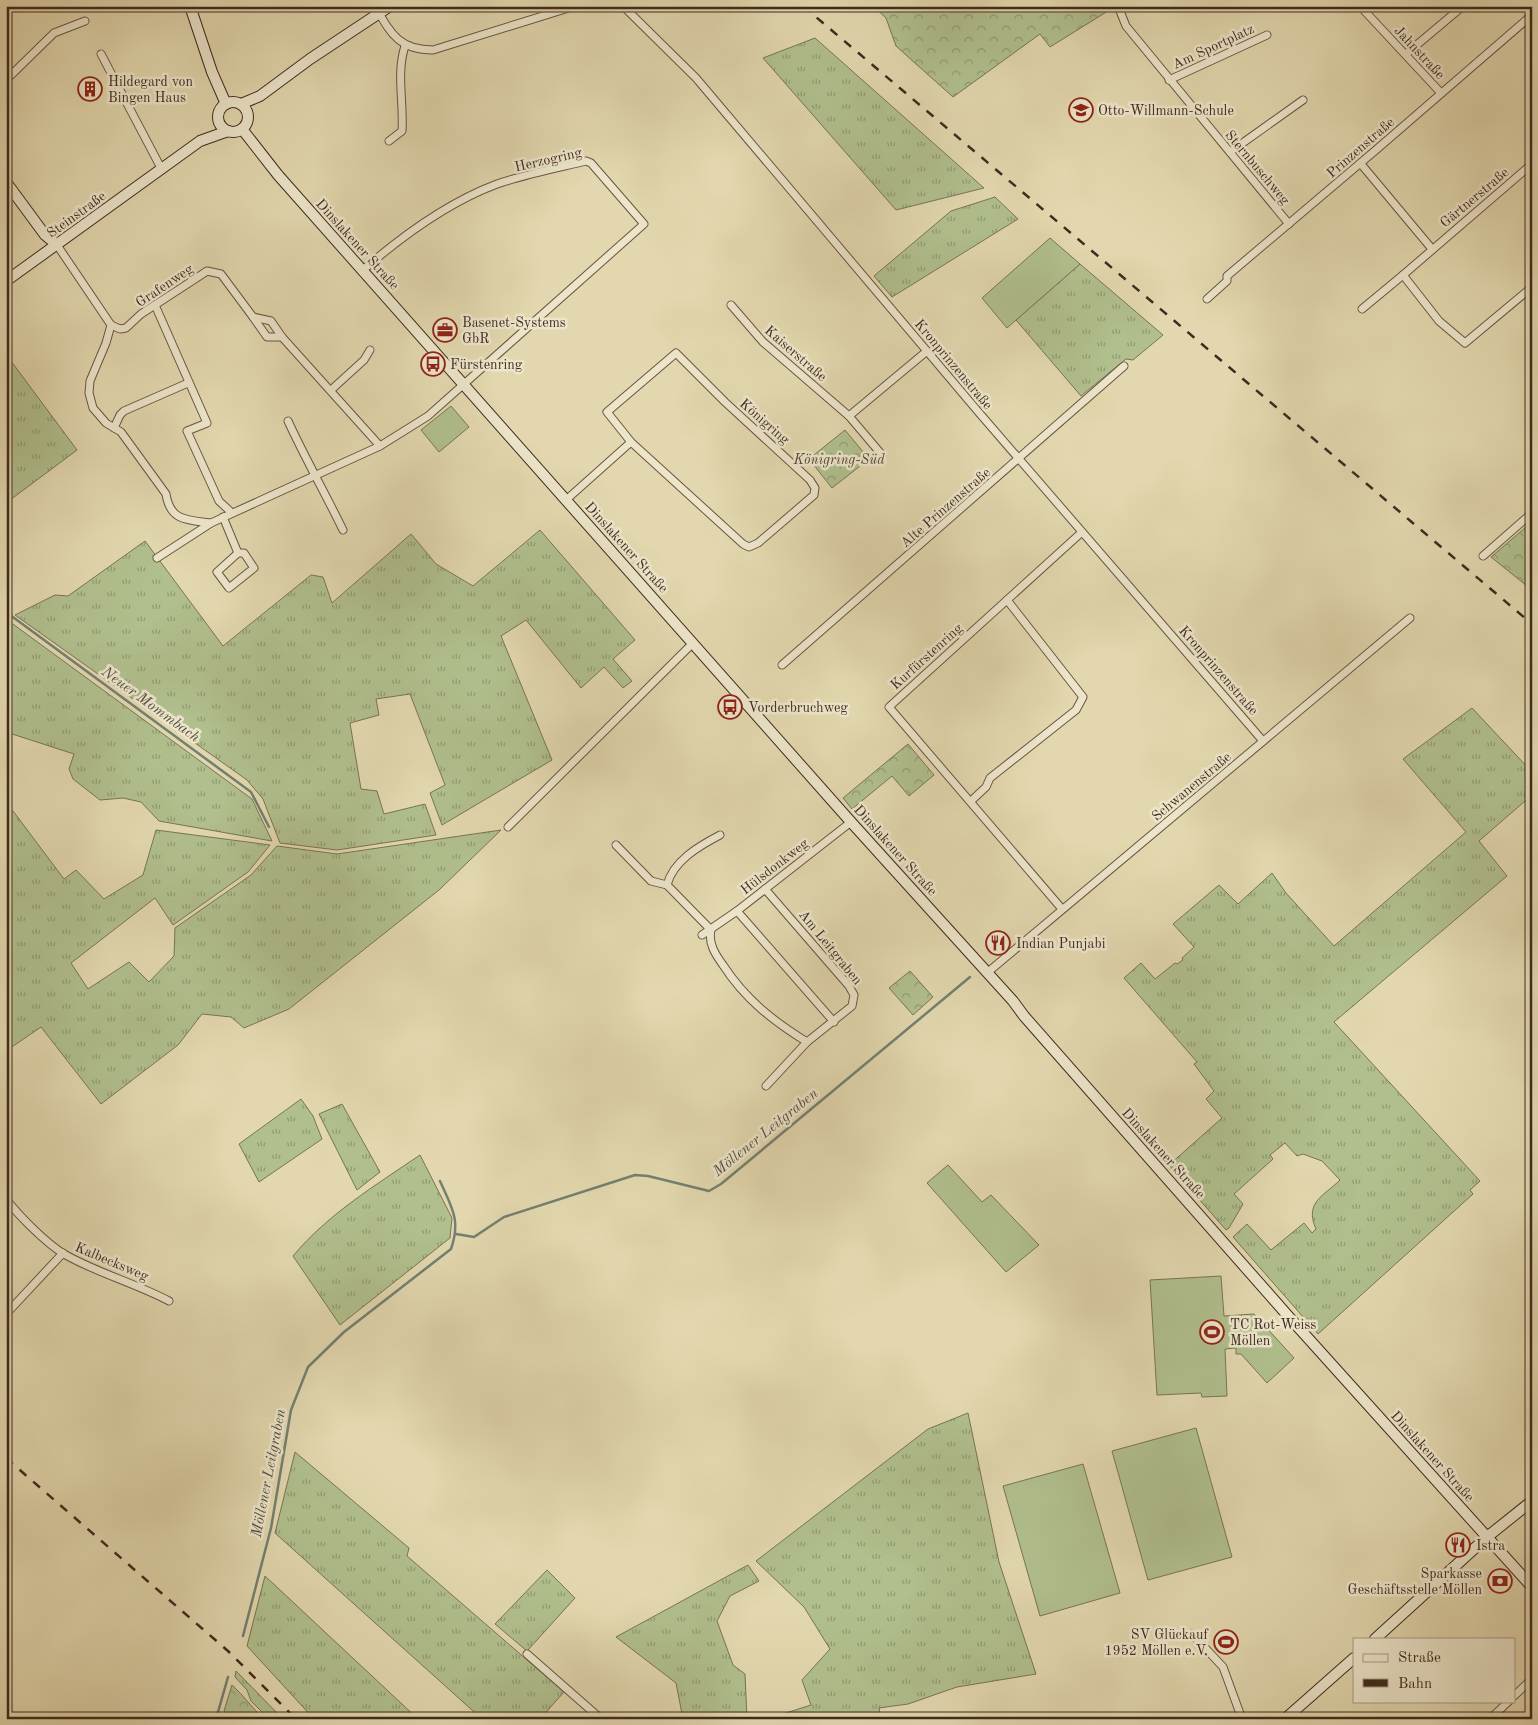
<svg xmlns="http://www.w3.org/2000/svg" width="1538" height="1725" font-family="'Old Standard TT',serif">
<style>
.grass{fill:url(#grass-tufts);stroke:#787456}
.forest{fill:url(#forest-crowns);stroke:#787456}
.garden{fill:#b0bf8d;stroke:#787456}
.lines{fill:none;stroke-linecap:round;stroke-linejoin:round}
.stream{stroke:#738072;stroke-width:2.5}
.street-casing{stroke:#685543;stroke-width:9}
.secondary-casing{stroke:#3f2a1f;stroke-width:12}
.street{stroke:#ece5ca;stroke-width:7}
.secondary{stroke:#ece5ca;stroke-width:10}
.rail{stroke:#3f2a1f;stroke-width:2.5;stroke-dasharray:9 9;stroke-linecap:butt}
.labels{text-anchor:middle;stroke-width:5;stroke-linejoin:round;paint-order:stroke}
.street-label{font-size:14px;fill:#3f2a1f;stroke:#ece5ca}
.poi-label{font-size:14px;fill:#3f2a1f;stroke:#ece5ca;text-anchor:start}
.park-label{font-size:14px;font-style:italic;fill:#564835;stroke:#ece5ca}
.water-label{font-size:15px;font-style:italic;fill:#544e42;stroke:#ece5ca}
</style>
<defs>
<pattern id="grass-tufts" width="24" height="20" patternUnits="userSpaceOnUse" patternTransform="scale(1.25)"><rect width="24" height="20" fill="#b0bf8d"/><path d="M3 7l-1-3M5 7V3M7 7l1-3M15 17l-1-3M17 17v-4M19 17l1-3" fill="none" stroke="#919b73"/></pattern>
<pattern id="forest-crowns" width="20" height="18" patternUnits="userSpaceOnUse" patternTransform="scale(1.25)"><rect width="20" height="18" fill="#b0bf8d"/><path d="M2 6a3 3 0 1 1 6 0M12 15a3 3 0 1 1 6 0" fill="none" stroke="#919b73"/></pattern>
</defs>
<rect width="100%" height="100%" fill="#e2d7ae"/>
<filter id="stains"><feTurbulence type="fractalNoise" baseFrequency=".004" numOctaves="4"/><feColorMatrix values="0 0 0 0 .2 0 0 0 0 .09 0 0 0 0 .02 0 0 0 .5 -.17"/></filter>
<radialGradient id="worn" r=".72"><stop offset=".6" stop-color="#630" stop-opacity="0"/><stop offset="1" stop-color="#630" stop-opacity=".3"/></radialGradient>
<g class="grass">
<polygon points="815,38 984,188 896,210 763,58"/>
<polygon points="995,197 1018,219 892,297 874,276 951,211"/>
<polygon points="1080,264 1163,335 1133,360 1126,359 1081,396 1016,320"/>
<polygon points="11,361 77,450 6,503 6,363"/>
<polygon points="540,530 635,640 613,659 632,681 623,688 604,667 581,688 526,620 501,636 552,760 442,825 430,793 445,785 410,694 376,699 379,715 350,723 361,789 377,791 384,814 425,804 436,835 337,850 280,843 263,799 247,780 15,615 55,595 68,596 145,541 223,646 311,575 323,577 332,603 411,534 436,564 473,586"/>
<polygon points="6,619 252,799 272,841 159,821 141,802 123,798 100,800 73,779 69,769 74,754 6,732"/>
<path d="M 1472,708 L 1532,772 L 1532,795 L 1479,841 L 1507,876 L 1334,1022 L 1480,1181 L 1470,1190 L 1473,1194 L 1318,1334 L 1233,1237 L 1247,1224 L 1271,1250 L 1304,1223 L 1312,1233 L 1316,1229 C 1304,1202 1324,1196 1340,1180 L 1322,1161 L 1303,1154 L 1297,1156 L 1285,1143 L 1270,1155 L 1273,1159 L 1234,1194 L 1243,1204 L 1229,1228 L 1226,1230 L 1169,1165 L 1222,1118 L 1206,1099 L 1214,1091 L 1194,1064 L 1197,1062 L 1124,978 L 1141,963 L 1155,979 L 1175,963 L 1177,964 L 1183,960 L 1182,958 L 1194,947 L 1173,924 L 1219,885 L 1238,904 L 1272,873 L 1286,893 L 1334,946 L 1466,832 L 1403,759 Z"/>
<polygon points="6,807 10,807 64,879 76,870 104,899 143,875 156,830 270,845 248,872 173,925 155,898 71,963 88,989 129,962 149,982 174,956 175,928 251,875 277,846 337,854 501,830 439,890 289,1009 244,1028 231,1017 202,1014 178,1045 101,1104 41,1027 6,1051"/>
<polygon points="301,1099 313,1116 322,1139 259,1182 239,1144"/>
<polygon points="342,1104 380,1172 357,1190 319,1114"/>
<path d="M 420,1155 L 452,1218 L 450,1238 L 340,1325 L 293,1256 C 328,1214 376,1185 420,1155 Z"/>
<polygon points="968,1413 999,1562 1036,1674 957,1687 908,1704 879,1708 881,1719 767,1719 811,1705 802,1680 830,1649 804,1607 756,1561 928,1429"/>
<polygon points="295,1452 409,1548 407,1556 564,1692 540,1719 482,1719 275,1533"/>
<polygon points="748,1565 759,1581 730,1596 717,1621 733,1665 745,1674 747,1719 683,1719 676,1683 616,1637"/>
<polygon points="547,1570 575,1598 527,1651 495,1624"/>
<polygon points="265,1576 418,1719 314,1719 247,1646"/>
<polygon points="236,1671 283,1719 269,1719 251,1701 247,1690 235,1677"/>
</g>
<g class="forest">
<polygon points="873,6 1116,6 1050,47 1040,34 953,97 896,46 886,18"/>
<polygon points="845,430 869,459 832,488 809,459"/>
<polygon points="1532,522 1532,590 1491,557"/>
<polygon points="908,744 934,775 909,796 892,776 852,809 843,798"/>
<polygon points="910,971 933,997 913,1015 889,988"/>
<path d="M 232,1685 C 244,1696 252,1708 264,1719 L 231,1719 L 224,1711 Z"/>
</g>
<g class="garden">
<polygon points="1050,238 1080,264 1007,328 982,298"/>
<polygon points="451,406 469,427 439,452 421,430"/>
<polygon points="948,1165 982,1202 991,1195 1039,1245 1006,1272 927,1183"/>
<polygon points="1221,1276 1224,1316 1254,1314 1294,1358 1267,1383 1241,1354 1236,1354 1236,1348 1225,1349 1227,1396 1202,1397 1201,1393 1157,1395 1150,1280"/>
<polygon points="1196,1428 1232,1557 1148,1580 1112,1451"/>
<polygon points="1083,1464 1120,1593 1040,1616 1003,1486"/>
</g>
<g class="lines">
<g class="stream">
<polyline points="6,612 251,792 269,827"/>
<polyline points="456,1234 474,1237 504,1217 635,1175 648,1176 709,1191 721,1184 970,977"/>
<path d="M 243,1636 L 271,1528 L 291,1410 L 308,1367 L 344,1332 L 451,1249 C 461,1220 452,1208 440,1181"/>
<polyline points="216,1719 228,1677"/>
</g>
<g class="street-casing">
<g id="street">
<path d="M 375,6 C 391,34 399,50 433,50 L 575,6"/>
<polyline points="623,6 696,78 981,415 1263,741"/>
<polyline points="1118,6 1126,26 1289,224"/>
<polyline points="1360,6 1441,93"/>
<polyline points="101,54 161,168"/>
<polyline points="1406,54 1463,6"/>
<polyline points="6,80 54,33 85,21"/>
<polyline points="1169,80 1267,35"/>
<path d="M 389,141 L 402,131 C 404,103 396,73 405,46"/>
<polyline points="1230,152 1303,100"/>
<polyline points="1361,164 1432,249"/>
<polyline points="1532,164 1403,275 1439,321 1465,343 1532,287"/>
<path d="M 57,245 L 111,325 L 106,343 L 90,381 L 89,393 L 93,408 L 106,423 L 121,432 L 166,494 C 170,521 187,520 211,523 L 157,558"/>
<polyline points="1207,299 1227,281 1227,276 1377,149 1532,15"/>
<polyline points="155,305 207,423 187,431 219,501 232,513"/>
<polyline points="731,305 763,342 849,416 882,455"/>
<polyline points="1362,309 1403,275"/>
<polyline points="253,317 267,337 282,337"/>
<polyline points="111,325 120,329 126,328 141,314 198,277 207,271 221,274 253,317 271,321 282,337 380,446"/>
<polyline points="331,390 364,360 370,350"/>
<polyline points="849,416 927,351"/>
<path d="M 288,421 C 305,458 325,493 343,530"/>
<polyline points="114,428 120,415 124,411 188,383"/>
<polyline points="566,500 631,442 607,412 676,353 725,402 810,480 815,488 814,495 758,543 749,547 743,544 631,442"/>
<polyline points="223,517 238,553 244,553 254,568 229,588 217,572 238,553"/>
<path d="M 211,523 L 380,446 L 428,416 L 644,224 L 591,163 L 586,161 C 557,168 526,174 497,184 C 449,202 402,236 363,270"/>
<polyline points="1483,556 1532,513"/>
<polyline points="782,665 1124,366"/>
<polyline points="971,801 986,787 990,778 1076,710 1083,697 1007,600"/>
<polyline points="508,827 693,643"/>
<path d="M 720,835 C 699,846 673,861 667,885 L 711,930 C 708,943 715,954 723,965 C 745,999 773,1021 807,1042"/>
<polyline points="616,845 651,881 667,885"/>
<polyline points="765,889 849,986 854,995 852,1006 807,1042 766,1086"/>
<polyline points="1062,909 889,707 1082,532"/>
<polyline points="737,911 834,1022"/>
<polyline points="702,935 737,911 851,822"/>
<polyline points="988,972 1410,618"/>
<path d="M 6,1199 C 19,1216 46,1243 64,1254 C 97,1273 135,1283 169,1301"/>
<polyline points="6,1314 63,1253"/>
<polyline points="1192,1634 1223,1667 1242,1719"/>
<polyline points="527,1654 601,1719"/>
<polyline points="1514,1696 1532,1679"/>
<polyline points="1490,1719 1509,1701"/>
</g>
</g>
<g class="secondary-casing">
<g id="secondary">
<polyline points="190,6 212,72 226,104"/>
<circle cx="233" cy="117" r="15"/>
<polyline points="241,104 260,96 310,59 390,6"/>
<polyline points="242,129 278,175 851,822 1013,1001 1024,1016 1289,1317 1532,1587"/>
<polyline points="6,182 45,235 57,245"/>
<polyline points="6,281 200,141 228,131"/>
<polyline points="1375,1639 1487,1537 1532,1501"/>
<polyline points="1285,1719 1354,1658"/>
</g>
</g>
<use href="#street" class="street"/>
<use href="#secondary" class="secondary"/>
<g class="rail">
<polyline points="803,6 1532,624"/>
<polyline points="6,1458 228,1651 296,1719"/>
</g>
</g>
<defs>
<g id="building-ring" transform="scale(1.25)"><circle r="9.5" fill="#ece5ca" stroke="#8f2418" stroke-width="1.5"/><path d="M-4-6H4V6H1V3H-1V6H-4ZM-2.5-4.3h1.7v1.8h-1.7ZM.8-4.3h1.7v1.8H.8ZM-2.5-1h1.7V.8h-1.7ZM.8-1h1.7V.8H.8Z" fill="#8f2418"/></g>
<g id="school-ring" transform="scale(1.25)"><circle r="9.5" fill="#ece5ca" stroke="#8f2418" stroke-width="1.5"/><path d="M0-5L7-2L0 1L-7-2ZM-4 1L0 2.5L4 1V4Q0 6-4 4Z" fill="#8f2418"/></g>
<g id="office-ring" transform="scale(1.25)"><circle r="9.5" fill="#ece5ca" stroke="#8f2418" stroke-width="1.5"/><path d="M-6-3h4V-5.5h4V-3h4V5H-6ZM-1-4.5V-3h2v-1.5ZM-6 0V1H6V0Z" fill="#8f2418"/></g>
<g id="bus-ring" transform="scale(1.25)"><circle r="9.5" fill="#ece5ca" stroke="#8f2418" stroke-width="1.5"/><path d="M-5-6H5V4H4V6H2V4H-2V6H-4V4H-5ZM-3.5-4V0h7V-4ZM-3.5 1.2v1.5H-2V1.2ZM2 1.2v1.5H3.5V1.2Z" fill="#8f2418"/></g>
<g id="restaurant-ring" transform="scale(1.25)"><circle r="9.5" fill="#ece5ca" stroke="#8f2418" stroke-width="1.5"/><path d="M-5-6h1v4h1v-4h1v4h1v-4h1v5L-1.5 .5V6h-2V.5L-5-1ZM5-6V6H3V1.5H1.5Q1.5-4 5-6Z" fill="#8f2418"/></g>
<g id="stadium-ring" transform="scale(1.25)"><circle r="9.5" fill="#ece5ca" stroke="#8f2418" stroke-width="1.5"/><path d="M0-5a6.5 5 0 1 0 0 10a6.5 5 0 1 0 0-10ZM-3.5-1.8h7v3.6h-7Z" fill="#8f2418"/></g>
<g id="bank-ring" transform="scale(1.25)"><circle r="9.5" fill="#ece5ca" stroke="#8f2418" stroke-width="1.5"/><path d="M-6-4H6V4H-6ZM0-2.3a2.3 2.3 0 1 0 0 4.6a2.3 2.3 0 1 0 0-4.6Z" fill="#8f2418"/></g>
</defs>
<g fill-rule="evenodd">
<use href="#building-ring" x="90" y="89"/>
<use href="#school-ring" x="1081" y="110"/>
<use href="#office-ring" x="445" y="330"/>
<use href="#bus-ring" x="433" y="364"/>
<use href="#bus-ring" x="730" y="707"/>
<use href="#restaurant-ring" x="998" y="943"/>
<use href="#stadium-ring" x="1212" y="1332"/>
<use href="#restaurant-ring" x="1458" y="1545"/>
<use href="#bank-ring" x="1500" y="1581"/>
<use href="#stadium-ring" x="1226" y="1642"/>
</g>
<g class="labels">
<g class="street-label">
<text transform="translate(1213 46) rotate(-25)" y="5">Am Sportplatz</text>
<text transform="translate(1420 52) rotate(47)" y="5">Jahnstraße</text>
<text transform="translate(1360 147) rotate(-41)" y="5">Prinzenstraße</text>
<text transform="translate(548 159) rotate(-13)" y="5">Herzogring</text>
<text transform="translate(1258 167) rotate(50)" y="5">Sternbuschweg</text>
<text transform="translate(1474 197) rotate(-40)" y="5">Gärtnerstraße</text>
<text transform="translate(76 214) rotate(-36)" y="5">Steinstraße</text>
<text transform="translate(358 244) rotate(48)" y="5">Dinslakener Straße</text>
<text transform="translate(164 285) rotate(-34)" y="5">Grafenweg</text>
<text transform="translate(796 353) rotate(41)" y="5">Kaiserstraße</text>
<text transform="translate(954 364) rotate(50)" y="5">Kronprinzenstraße</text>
<text transform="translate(765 421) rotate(41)" y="5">Königring</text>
<text transform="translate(945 507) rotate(-41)" y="5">Alte Prinzenstraße</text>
<text transform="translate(627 547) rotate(48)" y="5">Dinslakener Straße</text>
<text transform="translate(926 656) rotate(-42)" y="5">Kurfürstenring</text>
<text transform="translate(1219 670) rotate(49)" y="5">Kronprinzenstraße</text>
<text transform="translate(1191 786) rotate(-40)" y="5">Schwanenstraße</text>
<text transform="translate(896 850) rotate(48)" y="5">Dinslakener Straße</text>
<text transform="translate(774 866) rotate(-38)" y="5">Hülsdonkweg</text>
<text transform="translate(831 947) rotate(51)" y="5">Am Leitgraben</text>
<text transform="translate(1164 1153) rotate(48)" y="5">Dinslakener Straße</text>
<text transform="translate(112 1261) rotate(23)" y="5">Kalbecksweg</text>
<text transform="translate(1433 1456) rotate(48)" y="5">Dinslakener Straße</text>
</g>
<g class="poi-label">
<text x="108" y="86">Hildegard von<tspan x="108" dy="16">Bingen Haus</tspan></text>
<text x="1098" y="115">Otto-Willmann-Schule</text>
<text x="462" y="327">Basenet-Systems<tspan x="462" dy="16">GbR</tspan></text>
<text x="450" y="369">Fürstenring</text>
<text x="748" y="712">Vorderbruchweg</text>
<text x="1016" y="948">Indian Punjabi</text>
<text x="1230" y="1329">TC Rot-Weiss<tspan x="1230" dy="16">Möllen</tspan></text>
<text x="1476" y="1550">Istra</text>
<text x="1482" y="1578" text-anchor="end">Sparkasse<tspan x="1482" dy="16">Geschäftsstelle Möllen</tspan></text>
<text x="1208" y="1639" text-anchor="end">SV Glückauf<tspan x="1208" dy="16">1952 Möllen e.V.</tspan></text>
</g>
<g class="park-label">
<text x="839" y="464">Königring-Süd</text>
</g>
<g class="water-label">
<text transform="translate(151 704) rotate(36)" y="5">Neuer Mommbach</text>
<text transform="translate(765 1132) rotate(-39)" y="5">Möllener Leitgraben</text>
<text transform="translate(268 1473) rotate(-79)" y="5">Möllener Leitgraben</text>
</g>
</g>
<rect width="1538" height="1725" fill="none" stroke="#e2d7ae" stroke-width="25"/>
<rect x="8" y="8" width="1523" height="1710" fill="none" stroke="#3f2a1f" stroke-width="2.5"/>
<rect x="12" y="12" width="1513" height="1700" fill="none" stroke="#3f2a1f"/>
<rect x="1353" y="1638" width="162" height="65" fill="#ece5ca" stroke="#a79a86"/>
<rect x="1363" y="1654" width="25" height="8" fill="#ece5ca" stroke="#a79a86"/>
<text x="1398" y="1662" font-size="15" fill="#3f2a1f">Straße</text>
<rect x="1363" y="1679" width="25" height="8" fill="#3f2a1f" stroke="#a79a86"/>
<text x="1398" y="1688" font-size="15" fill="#3f2a1f">Bahn</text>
<rect width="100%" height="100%" filter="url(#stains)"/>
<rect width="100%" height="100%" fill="url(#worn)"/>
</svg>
